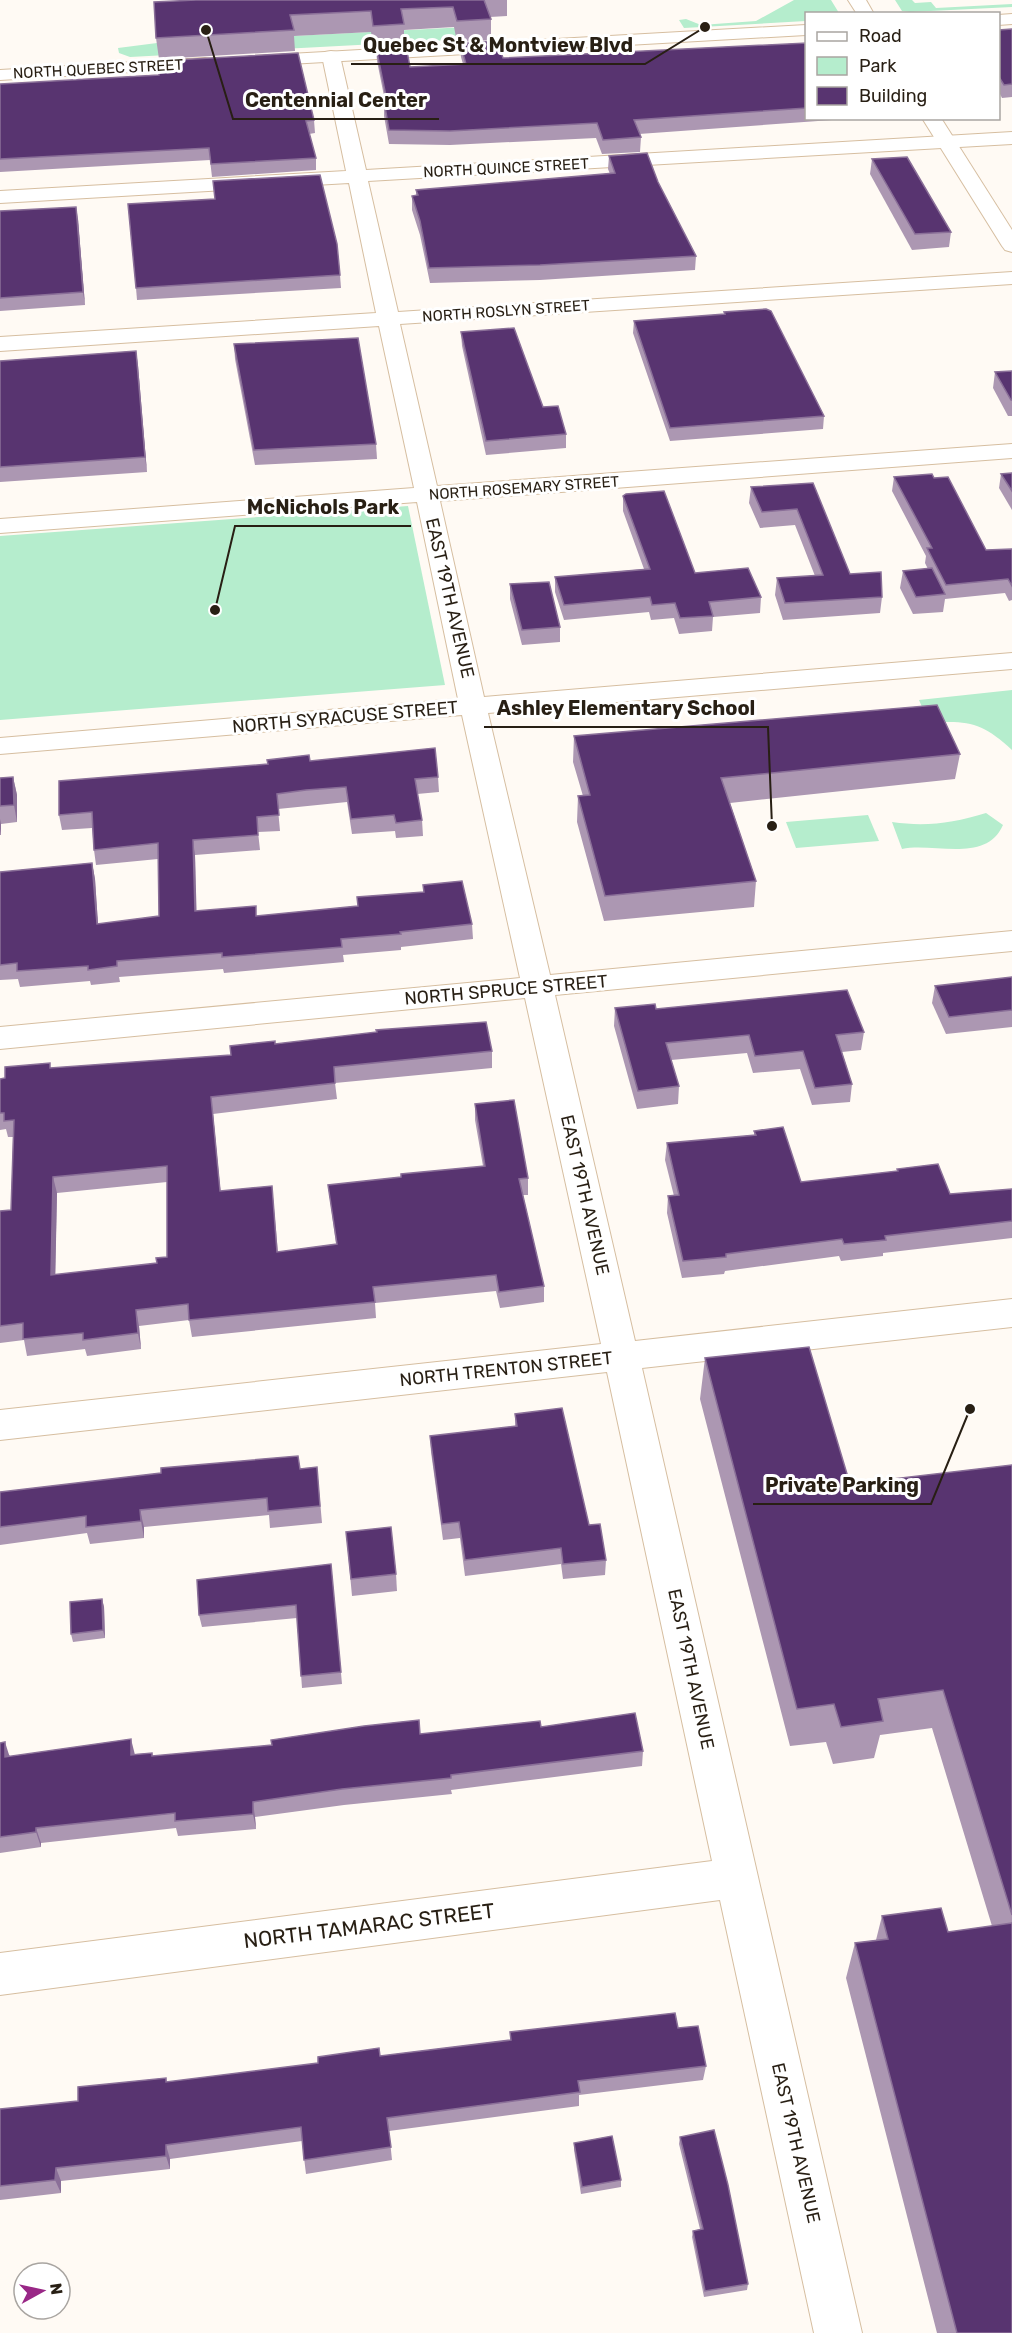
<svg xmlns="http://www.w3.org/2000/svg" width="1012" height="2333" font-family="Rubik,sans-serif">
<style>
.green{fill:#b5edcd}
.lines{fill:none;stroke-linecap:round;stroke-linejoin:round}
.minor-casing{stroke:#d6bea0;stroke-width:2}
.major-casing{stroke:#d6bea0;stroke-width:2}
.minor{fill:#fff;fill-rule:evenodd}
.major{fill:#fff;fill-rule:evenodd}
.wall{fill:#ac97b2;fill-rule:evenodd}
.shaded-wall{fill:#8a6f98}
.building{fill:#583470;stroke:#8a6f98;stroke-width:1.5;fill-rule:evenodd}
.labels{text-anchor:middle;stroke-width:6;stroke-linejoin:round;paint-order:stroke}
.far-street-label{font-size:15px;fill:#281f14;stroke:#fff}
.street-label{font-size:18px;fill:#281f14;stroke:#fff}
.near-street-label{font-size:21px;fill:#281f14;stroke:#fff}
.leader{fill:none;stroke:#281f14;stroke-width:2}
.callout-dot{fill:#281f14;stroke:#fff;stroke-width:2}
.callout-label{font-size:20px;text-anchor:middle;font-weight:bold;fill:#281f14;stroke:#fff;stroke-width:6;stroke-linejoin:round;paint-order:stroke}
</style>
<rect width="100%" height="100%" fill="#fffaf4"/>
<g class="green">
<polygon points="794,0 831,0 839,13 806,14 806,21 684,28 679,20 686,19 701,25 756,21"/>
<polygon points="895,0 912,0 915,3 931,2 936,8 1012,4 1012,7 910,12 902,11"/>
<polygon points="486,26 490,38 130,57 119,53 118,48 157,43"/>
<polygon points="408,506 445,685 0,720 0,536"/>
<path d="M 1012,690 L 1012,750 C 983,723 968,720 929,723 L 919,700 Z"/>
<path d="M 986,813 L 1003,825 C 986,864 933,842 902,849 L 892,822 C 926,827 953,823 986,813 Z"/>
<polygon points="868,815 879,841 796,848 786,822"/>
</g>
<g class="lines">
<g class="minor-casing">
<polygon id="minor" points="331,51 337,52 340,56 366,170 1012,132 1012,144 368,181 398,312 1012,272 1012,284 400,324 437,486 1012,444 1012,458 440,501 484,697 1012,653 1012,669 488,713 550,975 1012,931 1012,951 555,995 635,1341 1012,1299 1012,1327 642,1368 862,2333 814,2333 720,1900 0,1995 0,1953 712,1861 607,1372 0,1440 0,1410 601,1344 525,998 0,1049 0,1027 520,978 462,715 0,754 0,738 458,699 417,502 0,533 0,519 414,488 379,326 0,351 0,337 376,313 349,183 0,203 0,191 346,171 322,56 325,52"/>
</g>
<g class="major-casing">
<g id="major">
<polygon points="848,0 866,0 874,14 857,14"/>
<polygon points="1012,14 1012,24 998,25 998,15"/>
<polygon points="806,25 806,35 253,66 247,65 244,61 247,57 253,56"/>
<polygon points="205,58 211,59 214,63 211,67 0,80 0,70"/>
<polygon points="922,118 941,118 1012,230 1012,252 1005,250 1002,246"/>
</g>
</g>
<use href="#minor" class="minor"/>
<use href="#major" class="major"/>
</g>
<g class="wall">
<polygon points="196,0 510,0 507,0 507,16 490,17 491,19 491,40 457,42 454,27 404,30 404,45 374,47 371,32 294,36 295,51 159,59 156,38"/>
<polygon points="1012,29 1012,97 1002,98 999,92 999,30"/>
<polygon points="460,43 503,58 807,43 807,118 860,118 639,134 641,137 640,152 602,154 596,138 450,145 389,144 384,116 384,101 385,101 377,61 376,47 410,67 463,64 461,57"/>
<polygon points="0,84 314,120 315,133 309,134 316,158 316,170 212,177 210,160 0,172"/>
<polygon points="609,156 658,182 696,256 695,270 540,280 430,283 420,235 412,210 412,196 416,195 416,190 610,174 608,169"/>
<polygon points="872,159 951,232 949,247 912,250 870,174"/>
<polygon points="215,199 340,275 341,288 137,300 136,288"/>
<polygon points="0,211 78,219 85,305 0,311"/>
<polygon points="724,312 824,416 823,429 670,441 633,333 634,321 724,315"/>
<polygon points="461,332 543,407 566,434 566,448 486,455 462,346"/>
<polygon points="234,344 376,444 377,459 255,465 235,359"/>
<polygon points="136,351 147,472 0,482 0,361"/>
<polygon points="1012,371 1012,416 1008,416 993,388 995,372"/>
<polygon points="1012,473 1012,510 999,488 1001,474"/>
<polygon points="894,477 934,478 986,550 1012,549 1012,600 1009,601 1005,593 945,599 943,612 913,614 900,588 903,571 928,569 925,563 926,556 892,491"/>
<polygon points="813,483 850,574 882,597 880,613 783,620 775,595 777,578 815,576 795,525 760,528 749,503 751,487"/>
<polygon points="623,496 695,573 761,597 760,613 713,617 712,631 679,634 674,618 651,620 649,612 564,620 555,592 555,577 644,569 623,511"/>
<polygon points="510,584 560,627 560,642 522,645 510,599"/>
<polygon points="574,736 960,754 955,779 730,803 756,881 754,907 604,921 577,822 578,796 583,796 573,762"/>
<polygon points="310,761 438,777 439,792 417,794 422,820 423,836 396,838 395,831 352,834 347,802 278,809 280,831 258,832 260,850 195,855 196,911 257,916 358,906 357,897 423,892 423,885 472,924 473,939 401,947 401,950 343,955 344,962 224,973 223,969 119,977 120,982 91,985 90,981 20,987 18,979 0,980 0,872 92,863 95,879 98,924 159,916 158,859 96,865 94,850 92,828 62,830 59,815"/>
<polygon points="13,777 17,795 17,822 1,824 1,835 0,835 0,778"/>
<polygon points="1012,977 1012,1027 946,1034 932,1003 935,986"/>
<polygon points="615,1008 656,1009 864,1032 861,1050 842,1052 852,1084 850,1102 812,1105 800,1069 753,1073 747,1053 671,1060 679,1086 678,1104 637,1109 614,1026"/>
<path d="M 275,1044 L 492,1051 L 492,1068 L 335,1083 L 337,1099 L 213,1114 L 220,1191 L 272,1186 L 278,1252 L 336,1244 L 328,1185 L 401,1177 L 483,1166 L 475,1120 L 475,1104 L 528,1178 L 528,1195 L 523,1195 L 544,1286 L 544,1302 L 500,1308 L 496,1291 L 375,1303 L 376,1318 L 192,1337 L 189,1320 L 139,1326 L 141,1349 L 87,1356 L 85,1349 L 27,1356 L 24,1340 L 0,1343 L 0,1211 L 11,1210 L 13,1137 L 8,1137 L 6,1129 L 0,1130 L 0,1079 L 51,1068 L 231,1055 ZM 167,1182 L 167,1257 L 157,1263 L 55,1275 L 57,1193 Z"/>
<polygon points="754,1131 801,1182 897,1171 897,1169 950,1194 1012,1189 1012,1238 883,1253 883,1256 841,1261 839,1256 725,1271 724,1274 682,1278 667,1213 668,1196 674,1196 665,1160 667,1143 754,1135"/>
<polygon points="705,1358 850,1484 1012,1465 1012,2333 937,2333 846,1978 855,1943 876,1940 882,1916 948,1932 992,1926 932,1728 880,1735 874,1758 833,1764 826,1742 790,1746 700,1399"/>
<polygon points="515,1414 589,1525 606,1560 605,1575 563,1579 561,1564 465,1576 460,1538 443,1540 431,1452 430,1436 515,1427"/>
<polygon points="317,1467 322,1523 270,1528 269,1515 144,1527 144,1538 90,1544 87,1533 0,1545 0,1492"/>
<polygon points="346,1532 396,1574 397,1591 352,1596"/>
<polygon points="331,1564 342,1684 302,1688 297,1618 202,1627 199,1615"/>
<polygon points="102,1599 104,1607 105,1638 73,1642 71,1634"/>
<polygon points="541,1727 643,1751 642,1766 451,1790 452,1794 344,1805 255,1817 256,1829 178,1836 176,1828 41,1843 41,1847 0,1853 0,1743 10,1756 135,1754 152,1753 153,1756 420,1734"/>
<polygon points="678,2028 706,2066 703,2080 579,2095 579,2106 389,2131 392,2160 306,2174 302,2141 170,2159 170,2169 61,2181 61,2193 0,2200 0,2109 78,2101 166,2078 167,2082 510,2040 510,2032"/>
<polygon points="680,2137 748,2284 747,2290 704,2297 692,2237 693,2231 700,2229 679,2144"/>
<polygon points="574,2143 621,2180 621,2187 581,2194 574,2150"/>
</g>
<g class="shaded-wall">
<polygon points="76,207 78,219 85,305 83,292"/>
<polygon points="136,351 138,365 147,472 145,457"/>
<polygon points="13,777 17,795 17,822 14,805"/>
<polygon points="0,819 1,824 1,835 0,829"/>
<polygon points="193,840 195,855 197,927 195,911"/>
<polygon points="92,863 95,879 99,939 97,924"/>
<polygon points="211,1097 213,1114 222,1207 220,1191"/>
<polygon points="53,1177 57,1193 55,1292 51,1275"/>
<polygon points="136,1310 139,1326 141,1349 138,1333"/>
<polygon points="140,1510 144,1527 144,1538 141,1521"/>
<polygon points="102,1599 104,1607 105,1638 103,1630"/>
<polygon points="131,1739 135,1755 131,1755"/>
<polygon points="5,1742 10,1758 5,1757"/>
<polygon points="253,1802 255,1817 256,1829 253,1814"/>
<polygon points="36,1828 41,1843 41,1847 36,1832"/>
<polygon points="166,2145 170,2159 170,2169 166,2156"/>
<polygon points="56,2168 61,2181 61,2193 55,2180"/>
</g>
<g class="building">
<polygon points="196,0 484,0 491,19 457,21 453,7 401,9 404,24 373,26 371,11 290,15 294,30 156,38 154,2"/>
<polygon points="1012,29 1012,84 1004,85 999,77 999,30"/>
<polygon points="497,41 503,58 807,43 807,108 634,120 641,137 603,140 597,123 450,131 389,130 384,101 387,101 376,47 406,46 410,67 466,64 460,43"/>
<polygon points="298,53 314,120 306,121 316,158 211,164 209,148 0,159 0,84 159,75 158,61"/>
<polygon points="647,153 658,182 696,256 540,265 429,268 420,221 412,196 418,195 416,190 615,173 609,156"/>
<polygon points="907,157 951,232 915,234 872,159"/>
<polygon points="320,175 337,244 340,275 136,288 128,204 215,199 213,181"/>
<polygon points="76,207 83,292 0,298 0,211"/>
<polygon points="766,309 771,311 824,416 670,428 634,321 725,314 724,312"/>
<polygon points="514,328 543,407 558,406 566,434 486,441 461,332"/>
<polygon points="358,338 376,444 254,450 234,344"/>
<polygon points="136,351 145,457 0,467 0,361"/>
<polygon points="1012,371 1012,400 1011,400 995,372"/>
<polygon points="1012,473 1012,491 1001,474"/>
<polygon points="932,474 934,478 948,477 986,550 1012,549 1012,586 1008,579 946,585 927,548 932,548 894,477"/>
<polygon points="813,483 850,574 881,572 882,597 785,603 777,578 823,575 797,509 762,512 751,487"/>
<polygon points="664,491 695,573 748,568 761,597 709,602 713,616 680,618 675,603 652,605 650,597 564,605 555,577 650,569 623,496 626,494"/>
<polygon points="932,568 945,594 916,597 903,571"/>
<polygon points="549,582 560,627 522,630 510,584"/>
<polygon points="937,705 960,754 721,778 756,881 605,896 578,796 590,795 574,736"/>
<polygon points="435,748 438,777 415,779 422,820 396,823 394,815 351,819 346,787 306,790 277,794 279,815 257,817 258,835 193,840 195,911 256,906 256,916 358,906 357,897 424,892 423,885 462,881 472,924 400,932 401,934 341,939 342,947 222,957 222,953 117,961 117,966 88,970 88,966 17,971 17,963 0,965 0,872 92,863 97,924 159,916 158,843 94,850 92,812 59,815 59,781 268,764 267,760 309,755 310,761"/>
<polygon points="13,777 14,805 0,806 0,778"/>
<polygon points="1012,977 1012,1010 949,1017 935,986"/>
<polygon points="847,990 864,1032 836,1035 852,1084 815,1088 803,1051 755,1056 749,1035 666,1043 679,1086 638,1091 615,1008 655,1004 656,1009"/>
<path d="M 486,1022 L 492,1051 L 334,1067 L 335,1083 L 211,1097 L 220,1191 L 272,1186 L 277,1252 L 337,1244 L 328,1185 L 401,1177 L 401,1174 L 485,1166 L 475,1104 L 514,1100 L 528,1178 L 519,1179 L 544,1286 L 499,1292 L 496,1275 L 373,1287 L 375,1302 L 189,1320 L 188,1304 L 136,1310 L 138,1333 L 83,1340 L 83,1333 L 23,1339 L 23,1323 L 0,1326 L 0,1211 L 11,1210 L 14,1120 L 4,1121 L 4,1113 L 0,1113 L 0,1079 L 5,1078 L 5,1067 L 50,1063 L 50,1068 L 231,1055 L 230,1046 L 275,1041 L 275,1044 L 377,1032 L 376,1030 ZM 167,1166 L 167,1257 L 156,1258 L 157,1263 L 51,1275 L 53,1177 Z"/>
<polygon points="783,1127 801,1182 898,1171 897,1169 938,1164 950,1194 1012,1189 1012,1221 885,1236 886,1240 844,1244 842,1239 726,1254 726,1257 683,1261 668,1196 679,1195 667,1143 756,1135 754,1131"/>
<polygon points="809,1347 850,1484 1012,1465 1012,1915 943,1690 878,1699 883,1721 841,1727 834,1704 797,1709 705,1358"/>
<polygon points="562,1408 589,1525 600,1524 606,1560 563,1564 561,1548 465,1560 459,1522 442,1524 430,1436 517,1426 515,1414"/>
<polygon points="298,1456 300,1469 317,1467 320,1506 268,1511 267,1498 140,1510 141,1521 86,1527 86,1516 0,1527 0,1492 161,1473 161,1468"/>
<polygon points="391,1527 396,1574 351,1579 346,1532"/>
<polygon points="331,1564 341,1672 301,1676 296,1605 199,1615 197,1580"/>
<polygon points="102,1599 103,1630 71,1634 70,1602"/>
<polygon points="635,1713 643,1751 451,1775 451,1778 342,1789 253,1802 253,1814 175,1821 175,1813 36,1828 36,1832 0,1837 0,1743 5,1742 5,1757 131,1739 131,1755 152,1753 152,1756 272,1745 271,1740 364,1726 419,1720 420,1734 540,1721 541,1727"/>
<polygon points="941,1908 948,1932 1012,1923 1012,2333 957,2333 855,1943 888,1939 882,1916"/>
<polygon points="675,2013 678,2028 698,2026 706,2066 578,2081 580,2092 387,2118 391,2147 304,2160 301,2127 166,2145 166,2156 56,2168 55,2180 0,2186 0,2109 78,2101 78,2087 166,2078 166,2082 318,2063 318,2057 379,2048 380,2056 511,2040 510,2032"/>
<polygon points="714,2130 728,2185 748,2284 705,2291 693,2231 703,2229 680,2137"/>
<polygon points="612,2136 621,2180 582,2187 574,2143"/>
</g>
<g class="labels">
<g class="far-street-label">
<text transform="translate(98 69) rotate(-3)" y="5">NORTH QUEBEC STREET</text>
<text transform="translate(506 168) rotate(-3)" y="5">NORTH QUINCE STREET</text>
<text transform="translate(506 311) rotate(-4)" y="5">NORTH ROSLYN STREET</text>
<text transform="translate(524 488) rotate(-4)" y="5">NORTH ROSEMARY STREET</text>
</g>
<g class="street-label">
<text transform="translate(450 598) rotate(77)" y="6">EAST 19TH AVENUE</text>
<text transform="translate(345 717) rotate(-5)" y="6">NORTH SYRACUSE STREET</text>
<text transform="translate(506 990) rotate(-5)" y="6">NORTH SPRUCE STREET</text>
<text transform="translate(585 1195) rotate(77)" y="6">EAST 19TH AVENUE</text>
<text transform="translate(506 1369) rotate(-6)" y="6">NORTH TRENTON STREET</text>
<text transform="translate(691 1669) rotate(78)" y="6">EAST 19TH AVENUE</text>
<text transform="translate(796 2143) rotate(77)" y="6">EAST 19TH AVENUE</text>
</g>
<g class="near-street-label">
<text transform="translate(369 1926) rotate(-7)" y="7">NORTH TAMARAC STREET</text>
</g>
</g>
<path class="leader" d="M705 27L645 64H351M206 30L233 119H439M215 610L235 526H411M772 826L768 727H484M970 1409L931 1504H753"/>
<g class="callout-dot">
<circle cx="705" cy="27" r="6"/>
<circle cx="206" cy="30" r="6"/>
<circle cx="215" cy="610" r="6"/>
<circle cx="772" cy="826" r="6"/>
<circle cx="970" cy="1409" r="6"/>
</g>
<g class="callout-label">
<text x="498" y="52">Quebec St &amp; Montview Blvd</text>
<text x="336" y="107">Centennial Center</text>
<text x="323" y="514">McNichols Park</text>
<text x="626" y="715">Ashley Elementary School</text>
<text x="842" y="1492">Private Parking</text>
</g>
<rect x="805" y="12" width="195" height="108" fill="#ffffff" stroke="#a9a5a1" stroke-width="1.5"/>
<rect x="817" y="32" width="30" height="9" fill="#ffffff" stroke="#a9a5a1" stroke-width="1.5"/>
<text x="859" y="42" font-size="18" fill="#281f14">Road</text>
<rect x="817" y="57" width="30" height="18" fill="#b5edcd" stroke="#a9a5a1" stroke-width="1.5"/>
<text x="859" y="72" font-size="18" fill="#281f14">Park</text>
<rect x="817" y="87" width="30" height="18" fill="#583470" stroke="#a9a5a1" stroke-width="1.5"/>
<text x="859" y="102" font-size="18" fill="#281f14">Building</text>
<g transform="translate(42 2291) rotate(82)"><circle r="28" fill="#ffffff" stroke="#a9a5a1" stroke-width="1.5"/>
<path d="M0-4.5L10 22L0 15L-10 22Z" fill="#992786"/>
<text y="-9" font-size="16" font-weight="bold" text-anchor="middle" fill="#281f14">N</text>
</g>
</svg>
